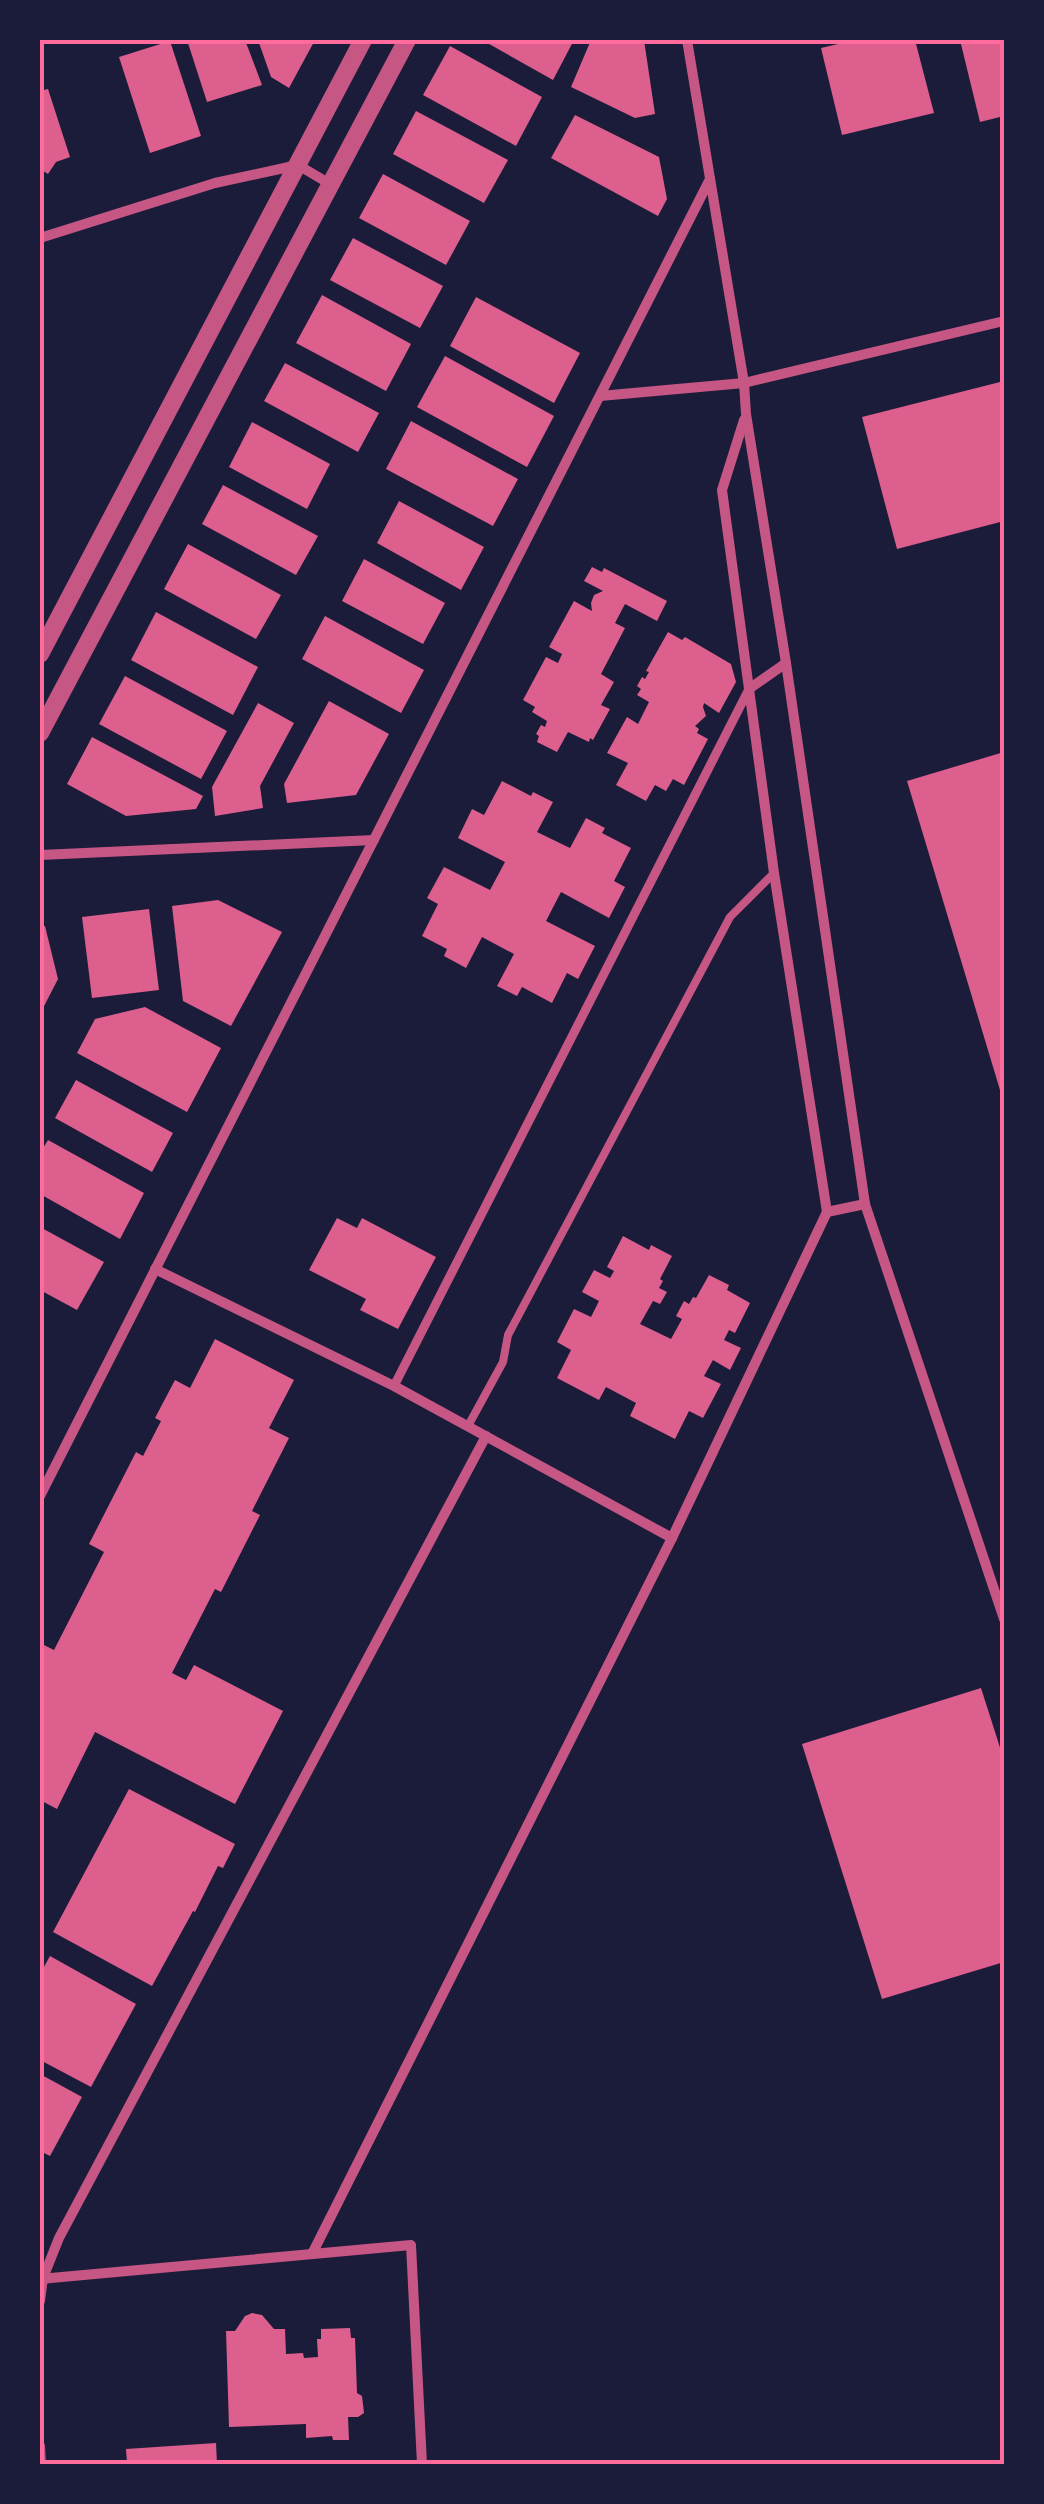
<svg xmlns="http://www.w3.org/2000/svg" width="1044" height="2504" font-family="'Fira Sans',sans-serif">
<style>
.building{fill:#dd5f8e}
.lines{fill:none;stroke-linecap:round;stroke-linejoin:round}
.service{stroke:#c65784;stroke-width:8}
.pedestrian{stroke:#c65784;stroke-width:9}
.minor{stroke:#c65784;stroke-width:10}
.tertiary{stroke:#c65784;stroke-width:18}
.neatline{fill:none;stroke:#ff6b9d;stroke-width:4}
</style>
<rect width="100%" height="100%" fill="#1b1b3a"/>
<g class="building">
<polygon points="187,40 245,40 262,85 207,102"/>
<polygon points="258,40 315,40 289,88 271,77"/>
<polygon points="482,40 574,40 553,80"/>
<polygon points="591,40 644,40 655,114 635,118 571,87"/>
<polygon points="855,40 915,40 934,113 842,135 821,48"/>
<polygon points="960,40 1004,40 1004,116 980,122"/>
<polygon points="170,41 201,136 150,153 119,57"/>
<polygon points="450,46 542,97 516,146 423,95"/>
<polygon points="48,89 70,157 56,162 48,174 40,169 40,91"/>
<polygon points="416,111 508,160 484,203 393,154"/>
<polygon points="575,115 659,157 667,199 658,216 551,158"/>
<polygon points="383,174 470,221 446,265 359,218"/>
<polygon points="353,238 443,286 420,328 330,280"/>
<polygon points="322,295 411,344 386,391 296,343"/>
<polygon points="476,297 580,353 554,403 450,346"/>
<polygon points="445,356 554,416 527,467 417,407"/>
<polygon points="285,363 379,413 358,452 264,401"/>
<polygon points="1004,381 1004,521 897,549 862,417"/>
<polygon points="411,421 518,479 493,526 386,469"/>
<polygon points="252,422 330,464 307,509 229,467"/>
<polygon points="223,485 318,536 296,575 202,524"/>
<polygon points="399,501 484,547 461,590 377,543"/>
<polygon points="188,544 281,595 256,639 164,589"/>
<polygon points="364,559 445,603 423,644 342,601"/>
<polygon points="592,567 602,572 604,568 667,601 657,621 625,604 615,623 625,628 601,674 614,682 601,705 610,709 593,740 590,738 589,742 568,732 557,752 537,742 539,736 536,734 541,725 545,727 547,721 532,712 535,707 523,700 546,657 558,663 562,654 549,647 574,601 592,611 591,603 594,595 603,591 584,581"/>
<polygon points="156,612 258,667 233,715 131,660"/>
<polygon points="325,616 424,670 401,713 302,659"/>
<polygon points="668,632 682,640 685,637 731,664 736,682 719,713 704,703 703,707 706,716 695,726 699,729 697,733 708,739 684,785 673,779 666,791 655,785 646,801 616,785 628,763 607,753 627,717 638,724 649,702 637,695 641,689 637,686 642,677 645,679 649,672 646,671"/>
<polygon points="125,676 227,731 201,779 99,724"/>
<polygon points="329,701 389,734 356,795 287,803 284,784"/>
<polygon points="258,703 294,723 260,786 263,808 215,816 212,787"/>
<polygon points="92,737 203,796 196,809 126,816 67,784"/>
<polygon points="1004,752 1004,1100 1003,1100 907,781"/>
<polygon points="502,781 531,796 533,792 553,802 537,832 570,848 586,818 605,828 602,833 631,848 614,881 625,887 609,918 561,892 546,921 595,946 578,979 567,973 552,1003 522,987 517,996 497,986 514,954 482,937 466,968 444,956 447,949 422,936 438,904 427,898 444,867 490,890 505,862 458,838 472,809 484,815"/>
<polygon points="218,900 282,932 231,1026 183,1001 172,906"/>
<polygon points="149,909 159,990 92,998 82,917"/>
<polygon points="40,926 45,926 58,979 40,1014"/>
<polygon points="145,1007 221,1048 187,1112 77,1053 95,1019"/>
<polygon points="76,1080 173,1133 152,1172 55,1118"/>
<polygon points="48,1140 144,1193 120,1239 40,1194 40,1153"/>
<polygon points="337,1218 357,1228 362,1218 436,1257 398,1329 360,1310 366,1299 309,1270"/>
<polygon points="40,1227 104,1262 77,1310 40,1290"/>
<polygon points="623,1236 649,1250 651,1245 672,1256 660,1279 663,1281 659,1288 667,1292 660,1304 653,1301 640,1324 671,1339 682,1319 676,1316 684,1301 689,1304 693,1297 696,1298 709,1275 729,1285 727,1290 750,1303 735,1333 729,1330 724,1340 741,1348 730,1370 713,1360 704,1376 721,1384 703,1418 689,1411 675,1439 630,1416 636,1403 606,1387 599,1400 557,1378 571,1350 557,1342 574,1309 591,1317 599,1301 582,1292 594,1270 610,1278 614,1271 607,1267"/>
<polygon points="215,1339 294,1380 269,1428 289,1438 252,1511 260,1515 221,1592 215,1589 172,1673 186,1680 194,1665 283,1711 235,1804 95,1732 57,1809 40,1800 40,1653 44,1645 54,1650 104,1552 89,1544 136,1452 143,1456 161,1421 155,1418 175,1380 190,1388"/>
<polygon points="981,1688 1004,1760 1004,1962 882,1999 802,1744"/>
<polygon points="129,1789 235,1844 223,1868 218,1866 195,1912 193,1911 152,1986 53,1932"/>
<polygon points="50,1956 136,2004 91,2087 40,2060 40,1974"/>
<polygon points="40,2074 82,2097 50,2156 40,2151"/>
<polygon points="252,2313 262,2315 274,2329 285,2329 286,2354 303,2353 304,2358 318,2357 317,2339 321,2339 321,2329 350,2328 351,2338 355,2338 357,2393 362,2396 364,2413 358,2417 348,2417 349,2440 333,2440 332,2436 306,2438 306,2424 229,2427 226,2331 235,2331 245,2316"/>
<polygon points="216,2443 217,2464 127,2464 126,2449"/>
</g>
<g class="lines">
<polyline class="service" points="468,1426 503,1362 508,1335 730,917 774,873"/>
<polyline class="pedestrian" points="394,1386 749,689"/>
<g class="minor">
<polyline points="687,40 744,383 746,414 786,663 865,1204 1004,1619"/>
<polyline points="40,238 215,183 298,165 330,184"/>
<polyline points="600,396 744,383 1004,321"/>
<polyline points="744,420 722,490 774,873 827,1212"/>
<polyline points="749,689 786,663"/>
<polyline points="40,855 374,840"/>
<polyline points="155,1269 394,1386 672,1538"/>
<polyline points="40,1496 710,179"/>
<polyline points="312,2254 672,1538 827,1212 865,1204"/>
<polyline points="40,2279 411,2245 422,2464"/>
<polyline points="40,2301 43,2278 59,2238 486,1436"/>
<polyline points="40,2446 41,2464"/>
</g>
<g class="tertiary">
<polyline points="40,654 363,40"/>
<polyline points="40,733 407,40"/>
</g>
</g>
<rect width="1044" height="2504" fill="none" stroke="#1b1b3a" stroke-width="85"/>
<rect x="42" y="42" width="960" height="2420" class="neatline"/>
</svg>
